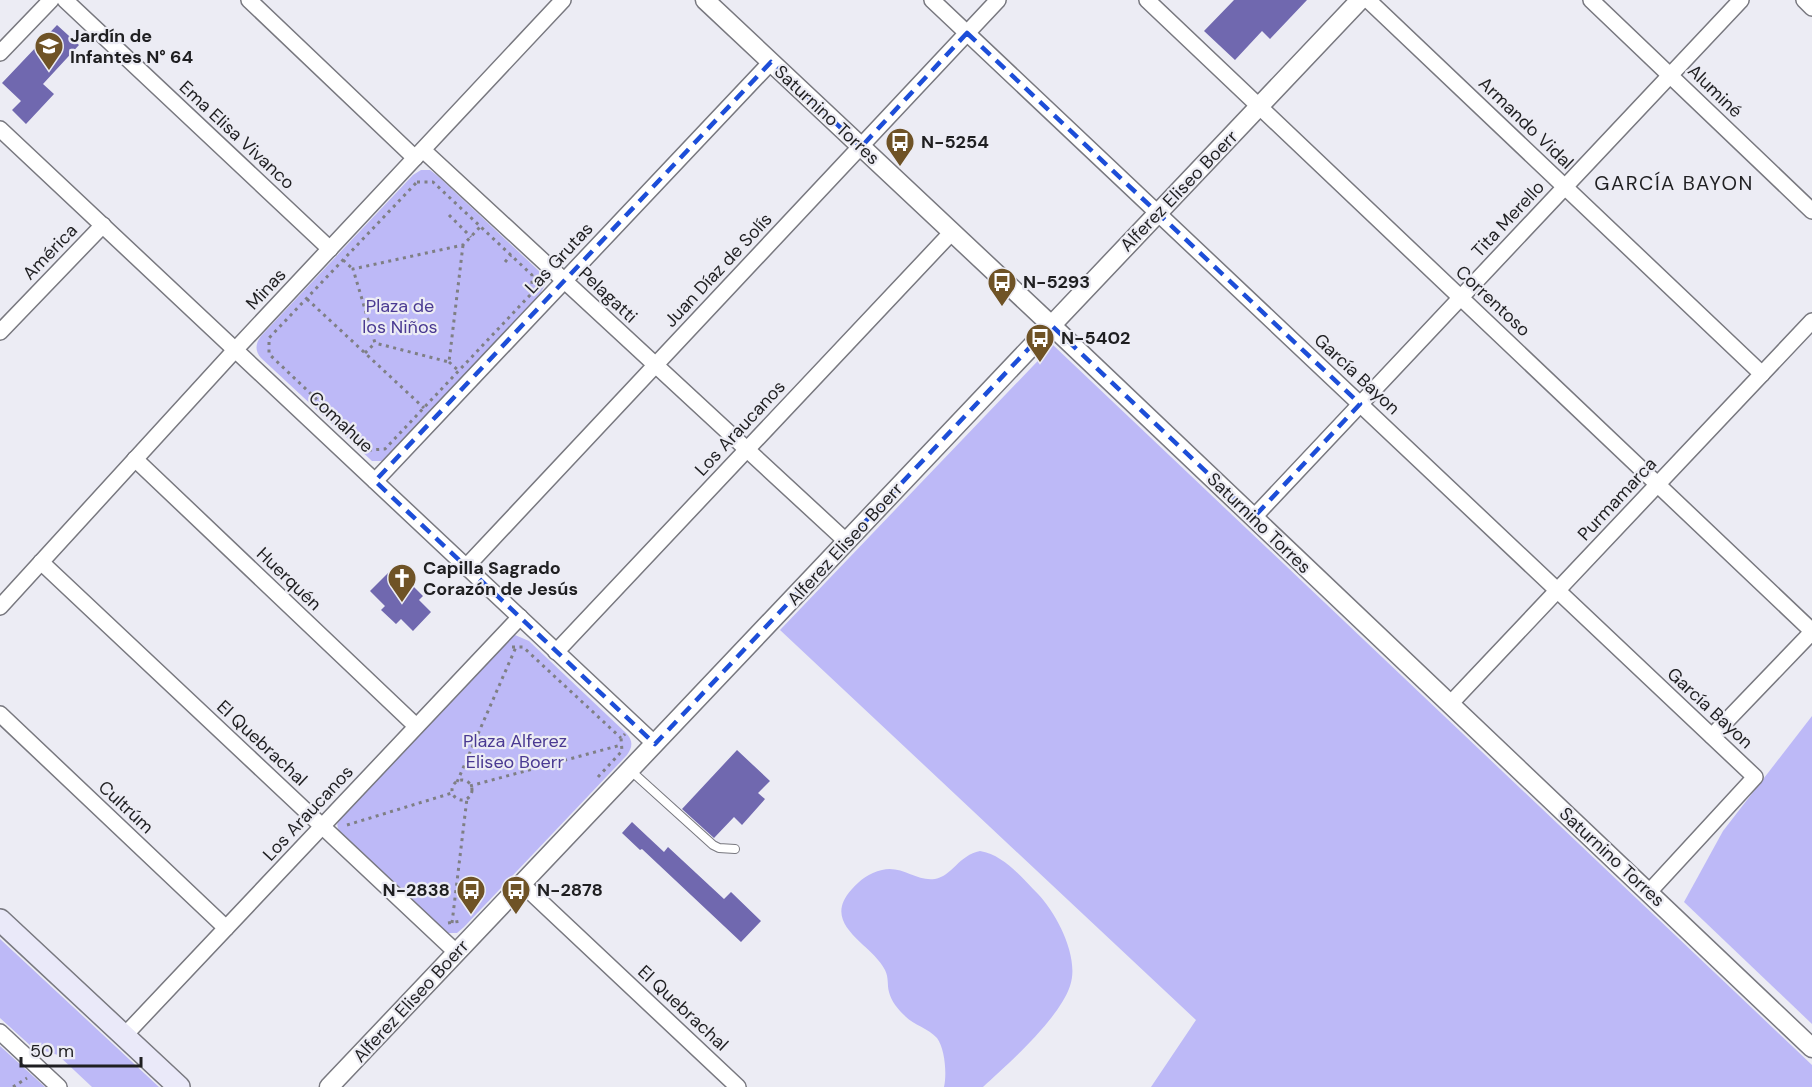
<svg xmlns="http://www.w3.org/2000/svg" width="1812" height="1087" font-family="'DM Sans',sans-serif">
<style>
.green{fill:#bdb9f7}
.building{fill:#7068af}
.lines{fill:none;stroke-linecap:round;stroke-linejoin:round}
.service-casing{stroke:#78787f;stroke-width:10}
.minor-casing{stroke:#78787f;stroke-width:18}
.tertiary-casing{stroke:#78787f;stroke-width:21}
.secondary-casing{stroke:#78787f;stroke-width:24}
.path{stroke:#7f7f84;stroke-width:3;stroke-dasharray:3 4.5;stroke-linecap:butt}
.service{stroke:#fff;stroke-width:8}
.minor{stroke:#fff;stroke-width:15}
.tertiary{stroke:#fff;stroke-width:18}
.secondary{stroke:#eae9f9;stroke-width:21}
.marked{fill:none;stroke:#1d4ed8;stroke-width:4.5;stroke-dasharray:12 8;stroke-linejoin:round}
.labels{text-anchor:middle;stroke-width:4.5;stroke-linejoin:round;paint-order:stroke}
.poi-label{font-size:18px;font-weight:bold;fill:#1f1f21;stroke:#ececf4;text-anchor:start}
.street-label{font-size:18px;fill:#1f1f21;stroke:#ececf4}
.park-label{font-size:18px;fill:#4a3a92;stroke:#ececf4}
.neighbourhood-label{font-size:20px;letter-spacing:1.5px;fill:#1f1f21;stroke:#ececf4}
</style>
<rect width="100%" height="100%" fill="#ececf4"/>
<g class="green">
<path d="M 421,170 L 430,170 L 439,177 L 539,271 L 546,283 L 539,296 L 390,455 L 382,461 L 372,461 L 261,358 C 255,351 255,344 261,336 L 413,175 Z"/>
<polygon points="1053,345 1812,1065 1812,1087 1151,1087 1196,1020 780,630"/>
<path d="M 515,635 L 529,641 L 626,733 C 633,740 633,747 627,755 L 464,927 L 457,933 L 448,933 L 343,836 C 337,830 336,825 339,817 L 511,636 Z"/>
<polygon points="1812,716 1812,1024 1684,902 1723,831"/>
<path d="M 980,851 C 1004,855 1021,877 1038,894 C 1057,914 1080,958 1070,986 C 1059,1019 1009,1063 983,1087 L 944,1087 C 947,1074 945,1049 937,1038 C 928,1028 913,1025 904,1015 C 898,1009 891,1001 889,992 C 887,985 889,978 885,970 C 872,943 819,925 852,889 C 860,880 869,873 882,870 C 902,865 917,882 935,879 C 952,876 959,855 980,851 Z"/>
<polygon points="0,939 159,1087 92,1087 58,1055 32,1047 0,1018"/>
<polygon points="0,1046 45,1087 0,1087"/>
</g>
<g class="building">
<polygon points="1234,0 1307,0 1270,39 1262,31 1235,60 1204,31"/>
<polygon points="57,25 79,45 43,84 54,94 26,124 12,110 21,101 2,83"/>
<polygon points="389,572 404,586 409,582 423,596 419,600 431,612 413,631 401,619 396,624 381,610 385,606 370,591"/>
<polygon points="737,750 770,781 758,793 765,799 742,825 734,817 714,838 682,809"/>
<polygon points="632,822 664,852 668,847 724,899 731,892 761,921 741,942 642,849 640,850 622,833"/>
</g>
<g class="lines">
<g class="service-casing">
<polyline id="service" points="630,770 713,845 719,848 735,849"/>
</g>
<g class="minor-casing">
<g id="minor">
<polyline points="65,0 330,249"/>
<polyline points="249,0 415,158"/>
<polyline points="932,0 1755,777 1649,892"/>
<polyline points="1147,0 1812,631"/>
<polyline points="1368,0 1762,374"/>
<polyline points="1591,0 1812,211"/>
<polyline points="1804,0 1812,8"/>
<polyline points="0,53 51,0"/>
<polyline points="0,129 655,744"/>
<polyline points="423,150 847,542"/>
<polyline points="0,332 103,225"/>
<polyline points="135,459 416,726"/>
<polyline points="375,481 771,62"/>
<polyline points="1254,517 1741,0"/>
<polyline points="41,562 457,953"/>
<polyline points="466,567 998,0"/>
<polyline points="0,607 235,350 563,0"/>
<polyline points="556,652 952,232"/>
<polyline points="1450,704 1812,321"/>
<polyline points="0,714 226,928"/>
<polyline points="1712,736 1812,632"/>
<polyline points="522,884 738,1087"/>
<polyline points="0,1032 59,1087"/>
<polyline points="124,1036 520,617"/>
</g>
</g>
<g class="tertiary-casing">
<g id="tertiary">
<polyline points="705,0 1051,325 1812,1048"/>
<polyline points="329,1087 1360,0"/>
</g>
</g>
<g class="secondary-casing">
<polyline id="secondary" points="0,920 179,1087"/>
</g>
<g class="path">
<polygon points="417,182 433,182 532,275 532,293 385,449 370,450 269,354 269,338"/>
<polyline points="449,215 471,237"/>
<polyline points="463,245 449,362 375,343 353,269 463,245 480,227"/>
<polyline points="343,260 353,269"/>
<polyline points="505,262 511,255"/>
<polyline points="307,299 424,408"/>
<polyline points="365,353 374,344"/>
<polyline points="449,362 459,371"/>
<polyline points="512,647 523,647 621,738"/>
<polyline points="598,777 622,751 621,738 625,734"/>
<circle cx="462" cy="790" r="10"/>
<polyline points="457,782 516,647"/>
<polyline points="470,786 621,745"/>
<polyline points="347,825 452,793"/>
<polyline points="448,923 461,921"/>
<polyline points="452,923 467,798"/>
<polyline points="13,1087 27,1078"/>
</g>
<use href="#service" class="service"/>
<use href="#minor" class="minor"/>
<use href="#tertiary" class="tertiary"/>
<use href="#secondary" class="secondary"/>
</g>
<path class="marked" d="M 967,33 L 1360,404 L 1254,517 L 1051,325 L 655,744 L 375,481 L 771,62 L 861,147 Z"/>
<defs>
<g id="school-pin" transform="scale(1.5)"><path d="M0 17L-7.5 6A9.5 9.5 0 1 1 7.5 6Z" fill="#6f5326" stroke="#ececf4"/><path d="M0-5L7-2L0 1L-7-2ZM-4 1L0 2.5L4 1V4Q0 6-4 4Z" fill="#fff"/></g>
<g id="bus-pin" transform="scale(1.5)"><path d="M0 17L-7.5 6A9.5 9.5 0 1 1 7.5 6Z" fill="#6f5326" stroke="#ececf4"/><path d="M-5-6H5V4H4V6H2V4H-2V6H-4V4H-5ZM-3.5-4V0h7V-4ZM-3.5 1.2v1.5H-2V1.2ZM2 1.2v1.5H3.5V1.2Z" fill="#fff"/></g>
<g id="church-pin" transform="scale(1.5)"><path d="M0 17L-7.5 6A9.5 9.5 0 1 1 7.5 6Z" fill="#6f5326" stroke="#ececf4"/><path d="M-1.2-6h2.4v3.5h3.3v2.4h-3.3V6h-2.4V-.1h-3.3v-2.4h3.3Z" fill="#fff"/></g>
</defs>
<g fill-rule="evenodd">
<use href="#school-pin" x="49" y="46"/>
<use href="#bus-pin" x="900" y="142"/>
<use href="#bus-pin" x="1002" y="282"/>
<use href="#bus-pin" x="1040" y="338"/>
<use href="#church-pin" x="402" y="578"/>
<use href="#bus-pin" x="471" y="890"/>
<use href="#bus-pin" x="516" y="890"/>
</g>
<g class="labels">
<g class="poi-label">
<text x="70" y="42">Jardín de<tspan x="70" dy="21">Infantes N° 64</tspan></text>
<text x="921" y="148">N-5254</text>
<text x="1023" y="288">N-5293</text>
<text x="1061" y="344">N-5402</text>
<text x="423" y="574">Capilla Sagrado<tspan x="423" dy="21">Corazón de Jesús</tspan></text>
<text x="450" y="896" text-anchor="end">N-2838</text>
<text x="537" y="896">N-2878</text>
</g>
<g class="street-label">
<text transform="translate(1715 91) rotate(44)" y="6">Aluminé</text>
<text transform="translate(827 115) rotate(43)" y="6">Saturnino Torres</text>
<text transform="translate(1526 123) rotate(44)" y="6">Armando Vidal</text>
<text transform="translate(237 135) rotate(43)" y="6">Ema Elisa Vivanco</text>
<text transform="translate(1179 191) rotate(-46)" y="6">Alferez Eliseo Boerr</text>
<text transform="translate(1508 219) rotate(-47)" y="6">Tita Merello</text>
<text transform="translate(50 252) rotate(-46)" y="6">América</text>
<text transform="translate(559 258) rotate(-47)" y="6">Las Grutas</text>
<text transform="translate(718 270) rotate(-47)" y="6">Juan Díaz de Solís</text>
<text transform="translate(266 289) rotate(-47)" y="6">Minas</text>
<text transform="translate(608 295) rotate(43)" y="6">Pelagatti</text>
<text transform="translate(1493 301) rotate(43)" y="6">Correntoso</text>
<text transform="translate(1357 374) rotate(43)" y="6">García Bayon</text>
<text transform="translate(341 422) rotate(43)" y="6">Comahue</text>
<text transform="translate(740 428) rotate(-47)" y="6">Los Araucanos</text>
<text transform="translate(1617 499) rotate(-47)" y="6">Purmamarca</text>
<text transform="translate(1259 523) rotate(44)" y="6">Saturnino Torres</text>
<text transform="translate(845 544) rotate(-47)" y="6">Alferez Eliseo Boerr</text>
<text transform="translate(289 579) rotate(44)" y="6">Huerquén</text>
<text transform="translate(1710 708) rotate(43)" y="6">García Bayon</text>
<text transform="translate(262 743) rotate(43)" y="6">El Quebrachal</text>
<text transform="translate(126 807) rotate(43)" y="6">Cultrúm</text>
<text transform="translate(308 813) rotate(-47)" y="6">Los Araucanos</text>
<text transform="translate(1612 857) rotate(43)" y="6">Saturnino Torres</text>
<text transform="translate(411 1001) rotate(-47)" y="6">Alferez Eliseo Boerr</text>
<text transform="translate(683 1008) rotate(43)" y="6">El Quebrachal</text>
</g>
<g class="park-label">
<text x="400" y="312">Plaza de<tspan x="400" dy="21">los Niños</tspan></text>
<text x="515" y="747">Plaza Alferez<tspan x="515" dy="21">Eliseo Boerr</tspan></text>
</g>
<g class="neighbourhood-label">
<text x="1674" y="190">GARCÍA BAYON</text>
</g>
</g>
<path d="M21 1057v9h120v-9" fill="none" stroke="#1f1f21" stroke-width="3"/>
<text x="30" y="1057" font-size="18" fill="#1f1f21" stroke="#ececf4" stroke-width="4.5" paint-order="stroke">50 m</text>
</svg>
